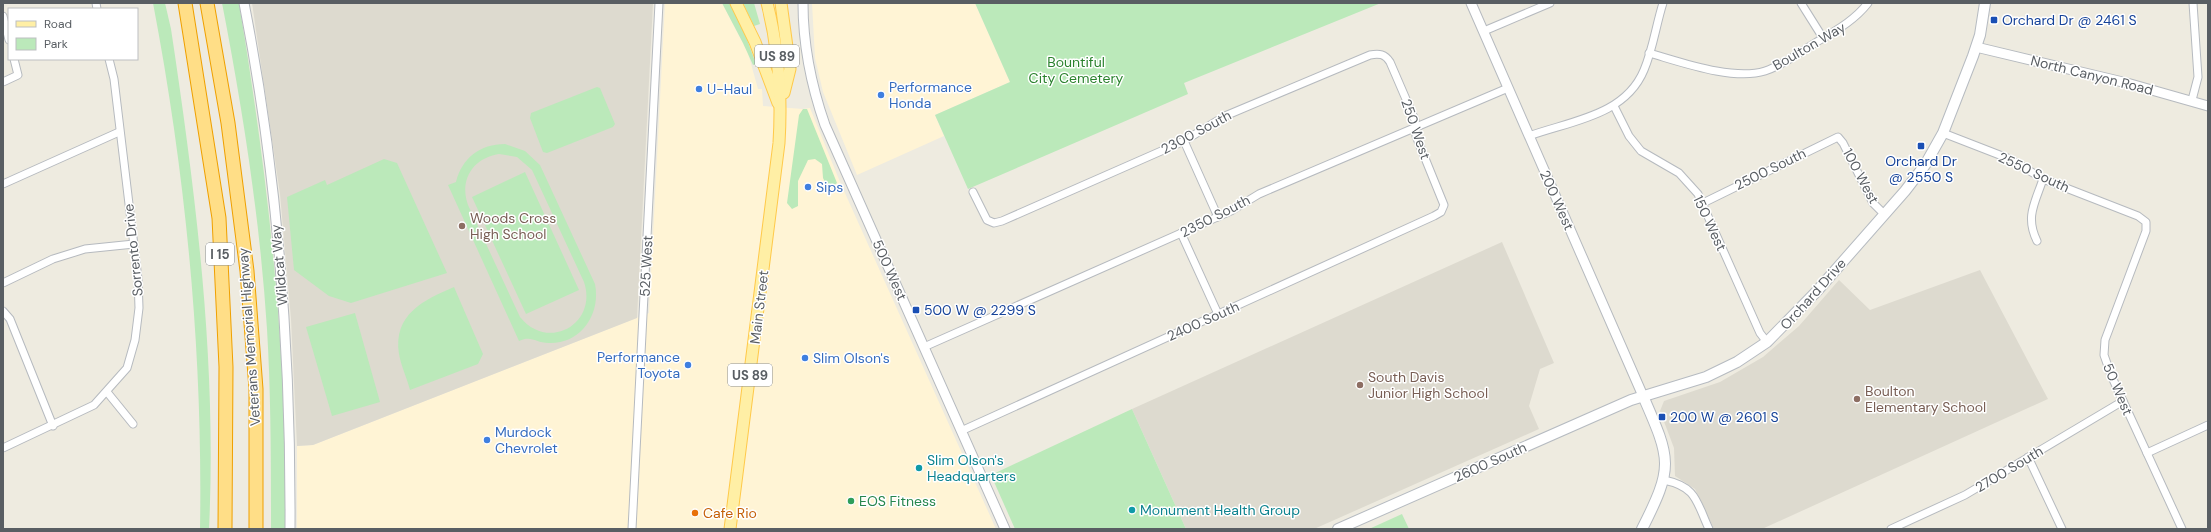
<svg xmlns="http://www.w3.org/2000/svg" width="2211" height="532" font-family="'DM Sans',sans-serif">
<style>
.commercial{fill:#fff4d5}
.education{fill:#dddacf}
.green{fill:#bbe9ba;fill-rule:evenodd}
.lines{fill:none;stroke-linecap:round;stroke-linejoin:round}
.minor-casing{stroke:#b6babf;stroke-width:9}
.tertiary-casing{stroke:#b6babf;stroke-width:11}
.secondary-casing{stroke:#b6bbc1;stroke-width:12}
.primary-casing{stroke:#ffc949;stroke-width:13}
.motorway-casing{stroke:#efa000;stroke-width:15}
.minor{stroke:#fff;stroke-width:7}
.tertiary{stroke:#fff;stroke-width:9}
.secondary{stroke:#fff;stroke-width:10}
.primary{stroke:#ffefa5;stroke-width:11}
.motorway{stroke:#ffde87;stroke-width:13}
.transit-dot{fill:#1a4fb4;stroke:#fff;stroke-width:1.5}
.shop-dot{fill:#3f7fe0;stroke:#fff;stroke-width:1.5}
.education-dot{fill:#8d6e63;stroke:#fff;stroke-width:1.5}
.culture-dot{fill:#0f9aa8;stroke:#fff;stroke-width:1.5}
.leisure-dot{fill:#2e9e5b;stroke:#fff;stroke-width:1.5}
.food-dot{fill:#e8710a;stroke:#fff;stroke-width:1.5}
.labels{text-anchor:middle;stroke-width:3;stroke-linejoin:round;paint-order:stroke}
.shield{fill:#fff;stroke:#8b8e92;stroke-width:1}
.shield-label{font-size:13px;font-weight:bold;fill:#595e63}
.transit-label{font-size:14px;fill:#164399;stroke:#fff;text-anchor:start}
.street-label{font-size:14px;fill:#595e63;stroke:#fff}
.park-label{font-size:14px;fill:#2a822d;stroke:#fff}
.shop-label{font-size:14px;fill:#366cbe;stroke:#fff;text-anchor:start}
.education-label{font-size:14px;fill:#785e54;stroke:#fff;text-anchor:start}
.culture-label{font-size:14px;fill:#0d838f;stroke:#fff;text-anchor:start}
.leisure-label{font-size:14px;fill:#27864d;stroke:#fff;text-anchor:start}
.food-label{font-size:14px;fill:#c56008;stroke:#fff;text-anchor:start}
</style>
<rect width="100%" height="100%" fill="#eeebe0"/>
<g class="commercial">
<polygon points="665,3 722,3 748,53 758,89 762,89 763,106 803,109 810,108 840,182 996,529 297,529 297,446 313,445 649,313"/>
<polygon points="812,3 975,3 1010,82 935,115 944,136 857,175 823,92 815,58"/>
</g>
<g class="education">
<polygon points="252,3 653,3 637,318 313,445 297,446 291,319 280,194"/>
<polygon points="1502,242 1554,363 1540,369 1529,406 1539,429 1314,529 1186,529 1132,409"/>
<polygon points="1980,270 2048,399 1762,529 1714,529 1695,489 1675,476 1674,448 1660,411 1664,401 1720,382 1763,357 1799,326 1839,280 1870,310"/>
</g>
<g class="green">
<path d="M 153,3 L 165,3 L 171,29 C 196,195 217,361 209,529 L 200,529 C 203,353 186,176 153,3 Z"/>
<path d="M 222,3 L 239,3 C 268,177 288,352 285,529 L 271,529 C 271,462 271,396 267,329 C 260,220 243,111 222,3 Z"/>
<polygon points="722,3 730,3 744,31 756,64 753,65 743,43"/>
<polygon points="743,3 754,3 760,24 754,26"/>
<polygon points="975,3 1381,3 1184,83 1188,94 968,189 935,115 1010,82"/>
<polygon points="597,87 600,88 615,124 613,127 547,153 543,152 530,118 531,113"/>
<polygon points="803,109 807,109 837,183 832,187 827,186 823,178 822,164 815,159 808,160 798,181 798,206 792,209 787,203 799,115"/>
<path d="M 505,144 L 525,151 L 540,165 L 595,284 C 601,314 581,344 549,343 C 535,343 532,335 519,341 L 448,185 L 456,182 C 462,158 480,144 505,144 ZM 499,154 L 517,157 L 532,170 L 584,282 C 598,324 548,352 520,317 L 468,205 C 459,180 473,158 499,154 Z"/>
<polygon points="384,159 397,163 447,273 351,303 329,296 294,270 287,197 325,180 327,185"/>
<polygon points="525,172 579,290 526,314 472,197"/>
<path d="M 454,287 L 483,354 L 478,364 L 410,390 C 407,378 401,366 399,354 C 393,314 424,300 454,287 Z"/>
<polygon points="355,313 380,402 332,416 306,327"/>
<polygon points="1132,409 1186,529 1015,529 991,475"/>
<polygon points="1402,514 1409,529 1369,529"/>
</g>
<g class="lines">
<g class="minor-casing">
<g id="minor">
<polyline points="96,3 97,9"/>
<polyline points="1801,3 1823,38"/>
<polyline points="3,16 9,40"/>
<polyline points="1484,31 1550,3"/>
<path d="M 1649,53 C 1681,62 1733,81 1765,71 C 1783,65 1799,53 1815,43 C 1835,31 1854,21 1868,3"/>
<polyline points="3,82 18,75 14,59"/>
<polyline points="2192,100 2198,77 2193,3"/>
<polyline points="1614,106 1629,136 1641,151 1679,173 1698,194 1760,333 1767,342"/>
<polyline points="1943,133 2010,159 2043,179 2138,216 2146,222 2146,231 2105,340 2104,355 2111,375 2182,529"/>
<path d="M 1529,136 C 1570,121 1625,116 1644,70 C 1653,49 1656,25 1663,3"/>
<polyline points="1184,141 1218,217"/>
<polyline points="3,184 119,132"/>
<polyline points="1703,203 1838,137 1843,143 1873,203 1884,214"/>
<polyline points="1181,233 1218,314"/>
<path d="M 2037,241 C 2025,217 2035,203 2043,179"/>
<polyline points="3,283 53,259 85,249 134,244"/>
<polyline points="3,311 10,319 53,426"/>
<polyline points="924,347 1231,211 1259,194 1508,88"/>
<polyline points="107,392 133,424"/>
<path d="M 961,431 L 1434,216 L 1441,212 L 1444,205 L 1416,136 L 1415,120 L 1390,62 C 1385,54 1379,53 1370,55 L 1225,116 L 1184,141 L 1002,221 L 994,223 L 987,220 L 973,192"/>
<polyline points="3,448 94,405 127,368 135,340 139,308 138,279 114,79 109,59"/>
<polyline points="2147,453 2208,425"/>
<polyline points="2028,457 2062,529"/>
<path d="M 1664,480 C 1697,487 1696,501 1709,529"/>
<polyline points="632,529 659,3"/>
<polyline points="1891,529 1965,495 2123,401"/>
</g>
</g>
<g class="tertiary-casing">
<g id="tertiary">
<path d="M 244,3 C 278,176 291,353 290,529"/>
<path d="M 803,3 C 803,45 811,85 825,125 L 1005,529"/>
<polyline points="1471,3 1643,396"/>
<polyline points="1976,47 2127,83 2208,106"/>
</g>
</g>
<g class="secondary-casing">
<g id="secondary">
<polyline points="1338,529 1631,400 1706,377 1737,362 1767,342 1817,291 1905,191 1925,165 1943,133 1973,56 1980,35 1985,3"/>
<path d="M 1642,529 C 1674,466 1671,460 1643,396"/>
</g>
</g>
<g class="primary-casing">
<g id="primary">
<polyline points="736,3 755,42 778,103"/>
<polyline points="781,3 790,69 784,93"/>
<path d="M 730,529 L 779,143 C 782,95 779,50 767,3"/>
</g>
</g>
<g class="motorway-casing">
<g id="motorway">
<polyline points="185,3 219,218 226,367 225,529"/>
<polyline points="207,3 228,123 247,271 256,389 256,529"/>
</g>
</g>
<use href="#minor" class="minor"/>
<use href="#tertiary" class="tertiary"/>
<use href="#secondary" class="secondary"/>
<use href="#primary" class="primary"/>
<use href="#motorway" class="motorway"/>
</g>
<g class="transit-dot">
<rect x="1990" y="16" width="8" height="8" rx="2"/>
<rect x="1917" y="142" width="8" height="8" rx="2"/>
<rect x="912" y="306" width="8" height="8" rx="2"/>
<rect x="1658" y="413" width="8" height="8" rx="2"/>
</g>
<g class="shop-dot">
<circle cx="699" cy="89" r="4"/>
<circle cx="881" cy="95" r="4"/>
<circle cx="808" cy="187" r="4"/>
<circle cx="805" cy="358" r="4"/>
<circle cx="688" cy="365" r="4"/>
<circle cx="487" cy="440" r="4"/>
</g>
<g class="education-dot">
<circle cx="462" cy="226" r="4"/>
<circle cx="1360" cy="385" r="4"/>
<circle cx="1857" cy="399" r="4"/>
</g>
<g class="culture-dot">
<circle cx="919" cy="468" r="4"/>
<circle cx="1132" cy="510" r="4"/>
</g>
<circle class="leisure-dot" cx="851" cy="501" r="4"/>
<circle class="food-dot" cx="695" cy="513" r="4"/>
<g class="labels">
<g class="shield">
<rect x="755" y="45" width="44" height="22" rx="3"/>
<rect x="206" y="243" width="28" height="22" rx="3"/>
<rect x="728" y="364" width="44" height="22" rx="3"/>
</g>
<g class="shield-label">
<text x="777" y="61">US 89</text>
<text x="220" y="259">I 15</text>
<text x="750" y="380">US 89</text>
</g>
<g class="transit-label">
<text x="2002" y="25">Orchard Dr @ 2461 S</text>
<text x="1921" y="166" text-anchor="middle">Orchard Dr<tspan x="1921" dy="16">@ 2550 S</tspan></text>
<text x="924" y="315">500 W @ 2299 S</text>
<text x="1670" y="422">200 W @ 2601 S</text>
</g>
<g class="street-label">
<text transform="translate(1809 46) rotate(-30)" y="5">Boulton Way</text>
<text transform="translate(2092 75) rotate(14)" y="5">North Canyon Road</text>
<text transform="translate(1416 129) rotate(71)" y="5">250 West</text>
<text transform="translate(1196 132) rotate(-28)" y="5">2300 South</text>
<text transform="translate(1770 169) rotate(-26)" y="5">2500 South</text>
<text transform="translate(2034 172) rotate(25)" y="5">2550 South</text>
<text transform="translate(1861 176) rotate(62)" y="5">100 West</text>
<text transform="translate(1557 200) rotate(66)" y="5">200 West</text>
<text transform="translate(1215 216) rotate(-27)" y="5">2350 South</text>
<text transform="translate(1710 223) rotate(65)" y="5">150 West</text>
<text transform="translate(133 250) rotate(-96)" y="5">Sorrento Drive</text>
<text transform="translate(279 265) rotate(-95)" y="5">Wildcat Way</text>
<text transform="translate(646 266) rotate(-87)" y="5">525 West</text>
<text transform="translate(890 270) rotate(66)" y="5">500 West</text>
<text transform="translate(1813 294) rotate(-48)" y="5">Orchard Drive</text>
<text transform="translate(759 307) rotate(-83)" y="5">Main Street</text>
<text transform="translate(1203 321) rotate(-24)" y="5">2400 South</text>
<text transform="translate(249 337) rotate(-94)" y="5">Veterans Memorial Highway</text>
<text transform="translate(2118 389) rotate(67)" y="5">50 West</text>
<text transform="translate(1490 462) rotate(-24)" y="5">2600 South</text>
<text transform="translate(2009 469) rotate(-31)" y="5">2700 South</text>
</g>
<g class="park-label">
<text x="1076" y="67">Bountiful<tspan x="1076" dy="16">City Cemetery</tspan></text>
</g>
<g class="shop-label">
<text x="889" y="92">Performance<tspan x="889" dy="16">Honda</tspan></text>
<text x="707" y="94">U-Haul</text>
<text x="816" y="192">Sips</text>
<text x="680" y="362" text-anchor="end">Performance<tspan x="680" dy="16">Toyota</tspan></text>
<text x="813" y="363">Slim Olson's</text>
<text x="495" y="437">Murdock<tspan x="495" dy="16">Chevrolet</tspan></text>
</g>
<g class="education-label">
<text x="470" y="223">Woods Cross<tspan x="470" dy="16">High School</tspan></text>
<text x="1368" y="382">South Davis<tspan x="1368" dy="16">Junior High School</tspan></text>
<text x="1865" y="396">Boulton<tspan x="1865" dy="16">Elementary School</tspan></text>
</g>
<g class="culture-label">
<text x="927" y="465">Slim Olson's<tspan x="927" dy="16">Headquarters</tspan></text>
<text x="1140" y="515">Monument Health Group</text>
</g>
<g class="leisure-label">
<text x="859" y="506">EOS Fitness</text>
</g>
<g class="food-label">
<text x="703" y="518">Cafe Rio</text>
</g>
</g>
<rect width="2211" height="532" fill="none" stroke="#595e63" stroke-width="8"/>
<rect x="8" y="8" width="130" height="52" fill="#ffffff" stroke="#bdbfc1"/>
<rect x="16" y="21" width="20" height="6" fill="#ffefa5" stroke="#bdbfc1"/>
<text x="44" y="28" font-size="12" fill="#595e63">Road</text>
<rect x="16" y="38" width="20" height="12" fill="#bbe9ba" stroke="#bdbfc1"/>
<text x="44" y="48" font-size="12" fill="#595e63">Park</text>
</svg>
